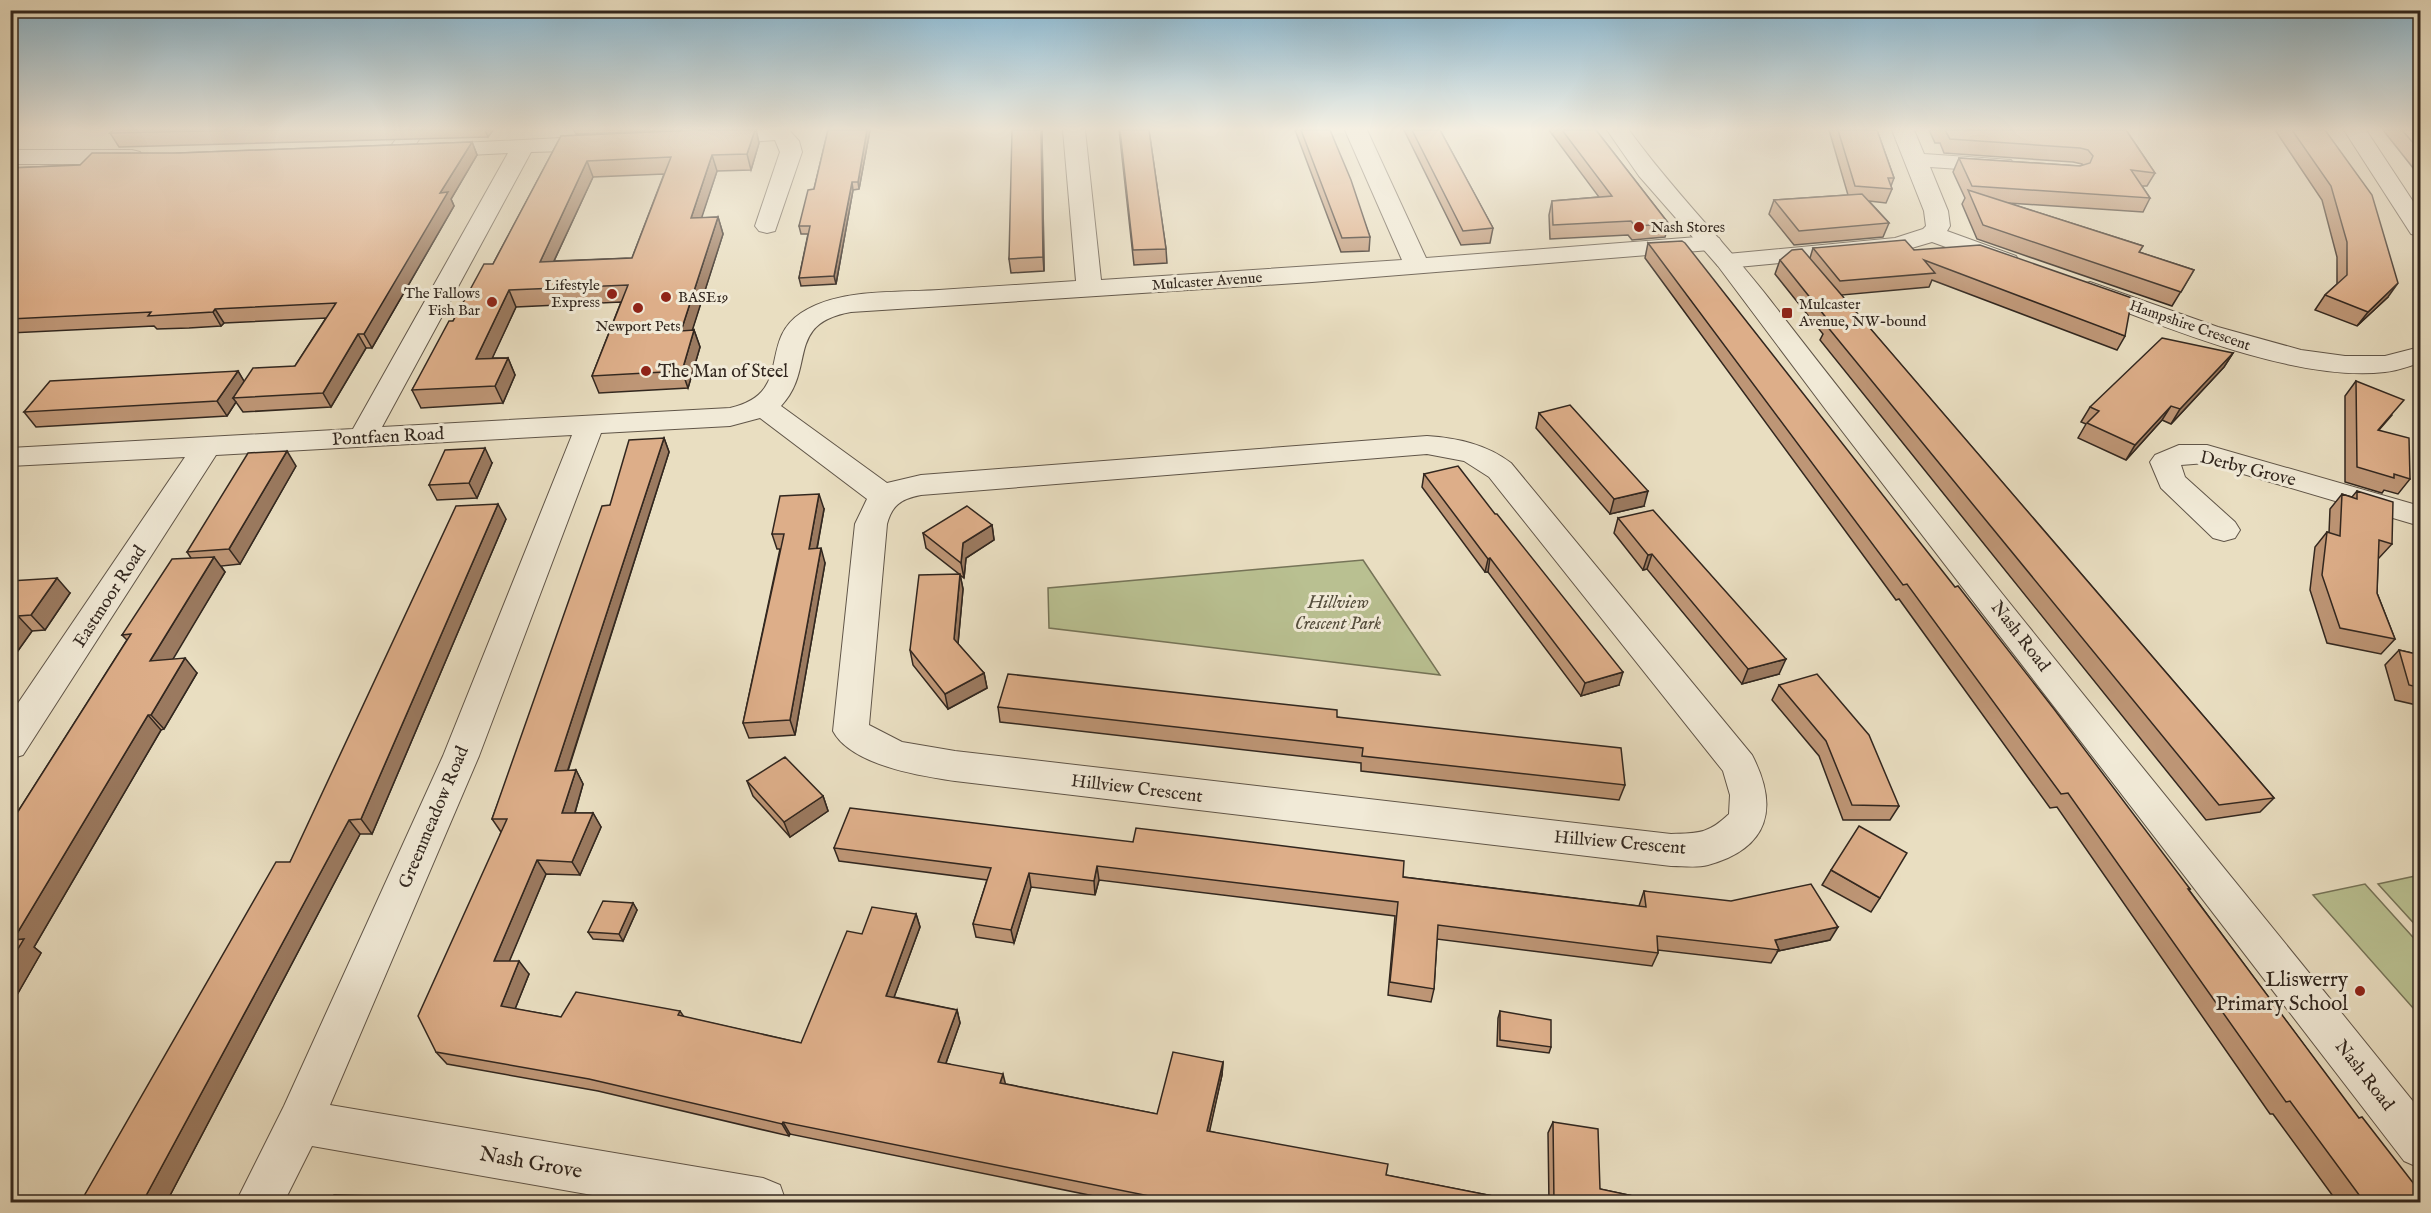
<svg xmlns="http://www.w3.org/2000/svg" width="2431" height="1213" font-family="'IM FELL English',serif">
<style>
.green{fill:#b9c091;stroke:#767458;stroke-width:1.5}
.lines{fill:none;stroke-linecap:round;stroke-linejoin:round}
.minor-casing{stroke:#605548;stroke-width:2}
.tertiary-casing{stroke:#605548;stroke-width:2}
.minor{fill:#f1ead7;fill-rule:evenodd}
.tertiary{fill:#f1ead7;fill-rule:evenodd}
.wall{fill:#be9676;stroke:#32271f;stroke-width:1.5;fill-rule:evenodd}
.shaded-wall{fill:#9b7a60;stroke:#32271f;stroke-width:1.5}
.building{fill:#ddae89;stroke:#32271f;stroke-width:1.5;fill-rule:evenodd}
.poi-dot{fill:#8f2418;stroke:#f1ead7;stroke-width:2}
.labels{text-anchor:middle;stroke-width:6;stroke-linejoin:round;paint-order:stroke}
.far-poi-label{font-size:15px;fill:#32271f;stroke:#f1ead7;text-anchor:start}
.far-street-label{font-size:15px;fill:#32271f;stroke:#f1ead7}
.poi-label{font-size:18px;fill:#32271f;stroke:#f1ead7;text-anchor:start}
.street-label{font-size:18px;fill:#32271f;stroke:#f1ead7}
.park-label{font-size:18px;font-style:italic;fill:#544d3c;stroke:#f1ead7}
.near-poi-label{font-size:21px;fill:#32271f;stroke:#f1ead7;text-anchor:end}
.near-street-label{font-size:21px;fill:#32271f;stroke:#f1ead7}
</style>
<rect width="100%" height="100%" fill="#e9dec1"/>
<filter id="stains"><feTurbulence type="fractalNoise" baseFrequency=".00333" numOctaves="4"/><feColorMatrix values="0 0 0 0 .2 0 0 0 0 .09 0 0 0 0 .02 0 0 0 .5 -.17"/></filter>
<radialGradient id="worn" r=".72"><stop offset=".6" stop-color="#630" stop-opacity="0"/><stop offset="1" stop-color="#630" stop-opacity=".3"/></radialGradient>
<g class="green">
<polygon points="1363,560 1440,675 1049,628 1048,588"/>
<polygon points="2420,875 2420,930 2378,884"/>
<polygon points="2365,884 2420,945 2420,1006 2413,1008 2313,895"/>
</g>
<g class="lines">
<g class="minor-casing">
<g id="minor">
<path d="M 403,130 L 425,130 C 416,144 408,160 390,156 L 387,151 Z"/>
<polygon points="734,130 789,130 799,141 802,152 775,231 767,233 759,231 755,226 780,152 775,140 712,145 704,143 701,138 704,133"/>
<path d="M 1063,130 L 1085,130 L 1101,280 L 1402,260 L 1345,130 L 1367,130 L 1426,258 L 1710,236 L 1719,238 L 1722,243 L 1719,248 L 1710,250 L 1312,282 L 851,312 C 784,324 817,368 781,406 L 887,483 L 921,475 L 1427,436 C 1457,438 1486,444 1511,463 L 1752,755 C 1779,807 1770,848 1708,865 C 1697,868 1683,866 1671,866 L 955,781 C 920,776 851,765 833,731 L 855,524 L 867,499 L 760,418 L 730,426 L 601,433 L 479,756 L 330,1105 L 763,1178 L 780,1185 L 786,1202 L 632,1202 L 312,1146 L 284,1202 L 236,1202 L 284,1106 L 443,756 L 572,435 L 216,455 L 23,755 L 10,759 L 10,715 L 185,457 L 10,466 L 10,448 L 353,429 L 508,153 L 430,157 L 422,155 L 419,150 L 422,145 L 600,136 L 608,138 L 611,143 L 608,148 L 600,150 L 531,152 L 382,427 L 730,408 C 795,393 757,342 801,313 C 839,288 896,293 939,290 C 985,287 1030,284 1076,281 ZM 1427,454 L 1464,461 L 1489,477 L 1723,771 L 1730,795 L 1729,814 C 1708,834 1699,833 1671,834 L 955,751 L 902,742 L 869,725 L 887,524 C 892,505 901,499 921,495 Z"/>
<polygon points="1892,130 1914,130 1924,154 2011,160 2014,165 2011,170 2003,172 1930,167 1948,211 1950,226 1947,231 2016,256 2019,261 2016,266 2007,268 1998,266 1932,242 1898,252 1727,268 1718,266 1715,261 1718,256 1727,254 1895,238 1923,229 1926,226 1924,211"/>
<polygon points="2344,130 2366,130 2420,212 2420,236 2411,234"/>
<polygon points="10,150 132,150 140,152 143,157 140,162 132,164 10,164"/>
<path d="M 2090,282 L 2218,327 L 2301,350 L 2345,356 L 2385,356 L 2420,347 L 2420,363 C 2409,366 2397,371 2385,372 C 2294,382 2166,327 2081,295 L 2077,290 L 2081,285 Z"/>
<polygon points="2179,445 2207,445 2420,506 2420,526 2206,463 2181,465 2185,477 2235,522 2240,530 2235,538 2224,541 2213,538 2161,488 2150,462 2155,455"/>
</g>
</g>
<g class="tertiary-casing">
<path id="tertiary" d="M 1607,130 L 1629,130 C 1673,191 1728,245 1774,305 C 1985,577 2204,842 2420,1110 L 2420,1168 L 2404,1161 L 1826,410 L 1718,266 L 1639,176 Z"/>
</g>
<use href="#minor" class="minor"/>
<use href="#tertiary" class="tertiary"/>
</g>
<g class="wall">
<polygon points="114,130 493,130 488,137 119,147 110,133"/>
<path d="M 574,130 L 756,130 L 759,143 L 751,170 L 717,171 L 701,218 L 718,217 L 723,234 L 692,330 L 694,330 L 700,347 L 688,388 L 599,393 L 592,376 L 621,302 L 516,307 L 492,358 L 508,358 L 515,375 L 503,403 L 421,408 L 412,390 L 453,321 L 493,264 L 561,136 L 694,130 L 576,134 ZM 664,174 L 632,258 L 554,261 L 593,177 Z"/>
<polygon points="828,130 870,130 859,189 853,190 836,284 801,286 799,278 808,234 801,234 799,226 814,189"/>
<polygon points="1042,130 1044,271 1011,273 1009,259"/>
<polygon points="1119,130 1149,130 1166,249 1167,263 1134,265"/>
<polygon points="1295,130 1330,130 1370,237 1369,251 1341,252"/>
<polygon points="1404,130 1440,130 1493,228 1490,243 1461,245"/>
<polygon points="1549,130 1596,130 1669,224 1665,237 1632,240 1628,235 1550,239 1549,215 1552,201 1599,197"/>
<polygon points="1829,130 1877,130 1894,178 1891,186 1892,189 1886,203 1869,201 1889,223 1883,237 1794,245 1769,214 1774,200 1848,195"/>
<polygon points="1929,130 2126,130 2155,173 2147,186 2142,186 2150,198 2143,212 2008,203 2143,246 2139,252 2194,270 2172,306 1977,239 1962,204 1965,198 1953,172 1959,158 2080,166 2083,165 2082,164 2073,162 1944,153 1940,143 1935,143"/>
<polygon points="2275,130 2325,130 2388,297 2357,326 2315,310 2325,295 2337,284 2337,257 2322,200"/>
<polygon points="2383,130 2421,130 2421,178"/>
<polygon points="472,142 477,155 451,199 454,206 372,348 366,348 331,407 243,412 236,402 227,416 36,427 24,412 238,371 244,382 295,366 326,318 224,323 221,326 189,328 157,329 154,326 10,333 10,168 80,165 179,153"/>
<polygon points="1648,243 2190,889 2189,890 2421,1203 2338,1203 2273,1114 2270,1114 2057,807 2050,808 1899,599 1896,600 1645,258"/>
<polygon points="1813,248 1914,250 2125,336 2117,350 1932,280 1929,287 1841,295 2274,798 2260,812 2206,820 1820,340 1823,334 1775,274 1780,260 1810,258"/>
<polygon points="2233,353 2224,367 2171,424 2162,420 2126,460 2078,438 2086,424 2081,422 2090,407"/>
<polygon points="2356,381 2392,415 2379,430 2410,479 2398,494 2384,490 2382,493 2345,482 2345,396"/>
<polygon points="1539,413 1644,506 1610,514 1536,428"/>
<polygon points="664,438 669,452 568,771 576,770 583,784 575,813 593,813 601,827 580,875 546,874 509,961 529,974 515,1009 561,1017 680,1011 684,1017 801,1043 862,934 916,914 920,927 894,997 957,1010 960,1023 946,1063 1006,1084 1157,1114 1223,1062 1222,1075 1209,1131 1386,1175 1529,1203 1128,1203 790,1134 789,1136 598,1091 447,1064 436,1052 501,832 492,819 610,505"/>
<polygon points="492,463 477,498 437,500 429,485"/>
<polygon points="296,466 240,564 221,566 225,572 172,659 197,673 164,729 161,730 34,947 41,953 10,1007 10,824 127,640 122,635 191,558 187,552"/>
<polygon points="1424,474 1495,514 1619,685 1581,696 1488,572 1485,572 1422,487"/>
<polygon points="2357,491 2392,544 2378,559 2377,593 2395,639 2381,654 2327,643 2310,590 2315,547 2327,532 2329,533 2330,509 2342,494 2352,497"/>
<polygon points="824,509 817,549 825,563 795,735 749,738 743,723 780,549 777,549 772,534"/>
<polygon points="1618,518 1779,674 1742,684 1647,569 1643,570 1614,533"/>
<polygon points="506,519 372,834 360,834 166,1203 80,1203 290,862"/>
<polygon points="992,525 994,540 966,558 964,578 960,575 963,589 958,644 984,673 987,688 948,709 913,665 910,650 959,574 926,548 923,533"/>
<polygon points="10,581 70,593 45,630 32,631 10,662"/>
<polygon points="2399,650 2421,655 2421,706 2395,700 2385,665"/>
<polygon points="1779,685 1899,806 1890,820 1843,820 1819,756 1772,700"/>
<polygon points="998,707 1337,717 1625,785 1619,800 1361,771 1361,763 1000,722"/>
<polygon points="747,781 823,796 828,811 790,837 753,796"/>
<polygon points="834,848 1403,877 1639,906 1644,891 1830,940 1778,951 1771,963 1658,950 1658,953 1652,966 1437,939 1434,989 1431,1002 1388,995 1395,916 1099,880 1095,895 1031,887 1014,943 976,937 973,924 987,880 839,861"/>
<polygon points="1831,870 1880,898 1871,912 1822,885"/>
<polygon points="633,903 637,910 623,941 593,939 588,932"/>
<polygon points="1500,1011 1551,1047 1549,1053 1497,1046 1498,1018"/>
<polygon points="1553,1122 1600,1189 1666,1203 1549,1203 1548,1133"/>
</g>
<g class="shaded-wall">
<polygon points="485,130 493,130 488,137"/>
<polygon points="755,130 756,130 759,143 751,170 747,154"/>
<polygon points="867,130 870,130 859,189 858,182"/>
<polygon points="1041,130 1042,130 1044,271 1043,257"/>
<polygon points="472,142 477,155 451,199 454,206 372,348 364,334 440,193"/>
<polygon points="712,155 717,171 696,235 691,218"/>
<polygon points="587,161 593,177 546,278 540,262"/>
<polygon points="852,182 853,190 836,284 834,276"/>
<polygon points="718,217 723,234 687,347 681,331"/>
<polygon points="2398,283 2388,297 2357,326 2368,312"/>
<polygon points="509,290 516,307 484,376 476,359"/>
<polygon points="215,309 224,323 221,326 213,312"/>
<polygon points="694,330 700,347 688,388 682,371"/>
<polygon points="358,334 366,348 331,407 323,393"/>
<polygon points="2233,353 2224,367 2171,424 2180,409"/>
<polygon points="508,358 515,375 503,403 495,386"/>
<polygon points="238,371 247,386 233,398 236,402 227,416 217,401"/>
<polygon points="2171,406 2162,420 2126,460 2135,445"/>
<polygon points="664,438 669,452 563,785 555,771"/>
<polygon points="485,448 492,463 477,498 469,483"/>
<polygon points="287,451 296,466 240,564 229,549"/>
<polygon points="1648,491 1644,506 1610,514 1614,499"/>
<polygon points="819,494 824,509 814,564 809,549"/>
<polygon points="498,504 506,519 372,834 361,819"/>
<polygon points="992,525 994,540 966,558 964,578 961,563 963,543"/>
<polygon points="821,548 825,563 795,735 790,720"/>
<polygon points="1652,554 1647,569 1643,570 1648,555"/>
<polygon points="214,557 225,572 163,676 150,661"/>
<polygon points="1490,558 1488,572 1485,572 1488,559"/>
<polygon points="960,574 963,589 957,654 954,639"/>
<polygon points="57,578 70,593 45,630 31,615"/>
<polygon points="18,616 32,631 10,662 10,627"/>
<polygon points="185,658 197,673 164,729 151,715"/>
<polygon points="1786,659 1779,674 1742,684 1748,669"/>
<polygon points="1623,672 1619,685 1581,696 1585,683"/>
<polygon points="984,673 987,688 948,709 945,694"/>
<polygon points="148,715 161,730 34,947 41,953 10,1007 10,962 13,940"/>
<polygon points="576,770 583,784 571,826 562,813"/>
<polygon points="823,796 828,811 790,837 784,822"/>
<polygon points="593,813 601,827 580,875 572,862"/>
<polygon points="349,820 360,834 166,1203 142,1203"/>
<polygon points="537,860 546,874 504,974 494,961"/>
<polygon points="1097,866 1099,880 1095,895 1094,881"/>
<polygon points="1029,873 1031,887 1014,943 1011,930"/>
<polygon points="633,903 637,910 623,941 619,934"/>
<polygon points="916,914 920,927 890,1008 886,996"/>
<polygon points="1838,927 1830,940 1778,951 1779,950 1775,940"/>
<polygon points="519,961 529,974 511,1019 501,1006"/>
<polygon points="957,1010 960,1023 942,1074 938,1062"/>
<polygon points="1223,1062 1222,1075 1207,1143 1207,1131"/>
<polygon points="1003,1074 1006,1086 1000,1083"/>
<polygon points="783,1122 790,1134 789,1136 782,1124"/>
<polygon points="412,1197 418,1203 410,1203"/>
</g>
<g class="building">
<polygon points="114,130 252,130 110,133"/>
<path d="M 698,130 L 755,130 L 747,154 L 712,155 L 691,218 L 718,217 L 681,331 L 694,330 L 682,371 L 592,376 L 628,285 L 509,290 L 476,359 L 508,358 L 495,386 L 412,390 L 449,321 L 453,321 L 484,264 L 493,264 L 561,136 ZM 671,157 L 632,258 L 540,262 L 587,161 Z"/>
<polygon points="828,130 867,130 858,182 852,182 834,276 799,278 810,226 799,226 808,190 814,189"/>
<polygon points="1012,130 1041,130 1043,257 1009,259"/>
<polygon points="1120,130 1149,130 1166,249 1133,250"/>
<polygon points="1301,130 1330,130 1351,180 1370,237 1342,238"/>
<polygon points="1412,130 1440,130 1493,228 1463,231"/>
<polygon points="1562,130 1596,130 1669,224 1635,226 1631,221 1553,225 1552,201 1612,196"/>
<polygon points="1838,130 1877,130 1894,178 1888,178 1892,189 1855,186"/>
<polygon points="1945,130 2126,130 2155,173 2131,170 2150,198 1972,186 1959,158 2080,166 2090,163 2093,156 2088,150 2080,148 1950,139"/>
<polygon points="2292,130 2325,130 2372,195 2398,283 2368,312 2325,295 2347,275 2347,242 2331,186"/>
<polygon points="2402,130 2421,130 2421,152"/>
<polygon points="472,142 440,193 448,192 364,334 358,334 323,393 233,398 253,368 295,366 336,303 215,309 213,312 180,314 148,316 151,312 10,319 10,168 80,165 92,153 179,153"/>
<polygon points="1968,190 2143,246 2139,252 2194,270 2181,292 1983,225"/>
<polygon points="1862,194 1889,223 1799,231 1774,200"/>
<polygon points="1905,240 1914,250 1980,245 2132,298 2125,336 1924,260 1935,273 1840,281 1813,248"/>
<polygon points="1682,241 1685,243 1955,587 1958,586 2054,709 2190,889 2188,889 2359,1118 2362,1117 2421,1193 2421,1203 2365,1203 2290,1101 2286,1102 2068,793 2061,794 1907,584 1903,585 1648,243"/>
<polygon points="1802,249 2274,798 2219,805 1826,325 1832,325 1780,260 1792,250"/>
<polygon points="2162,338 2233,353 2180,409 2171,406 2135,445 2087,423 2099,411 2090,407"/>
<polygon points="238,371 217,401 24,412 50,381"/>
<polygon points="2356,381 2404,400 2378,430 2409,438 2410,479 2394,474 2394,478 2357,467"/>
<polygon points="1570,405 1648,491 1614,499 1539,413"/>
<polygon points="664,438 555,771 576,770 562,813 593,813 572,862 537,860 494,961 519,961 501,1006 561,1017 576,992 680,1011 678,1015 801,1043 847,931 862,934 872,907 916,914 886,996 957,1010 938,1062 1003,1074 1000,1083 1157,1114 1173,1052 1223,1062 1207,1131 1388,1164 1386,1175 1529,1203 1173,1203 1174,1201 783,1122 782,1124 589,1079 436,1052 418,1016 507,819 492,819 602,506 610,505 629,440"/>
<polygon points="485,448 469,483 429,485 445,450"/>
<polygon points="287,451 229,549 187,552 248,453"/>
<polygon points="1458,466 1495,514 1497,514 1623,672 1585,683 1490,558 1488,559 1424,474"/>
<polygon points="2357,491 2393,502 2392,544 2379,540 2377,593 2395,639 2340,628 2322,575 2327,532 2340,536 2342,494 2357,499"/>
<polygon points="819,494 809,549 821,548 790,720 743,723 784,534 772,534 780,496"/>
<polygon points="498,504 361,819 349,820 142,1203 80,1203 276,862 290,862 456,506"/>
<polygon points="967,506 992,525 963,543 961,563 923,533"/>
<polygon points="1653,510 1786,659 1748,669 1652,554 1648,555 1618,518"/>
<polygon points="214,557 150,661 185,658 151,715 148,715 13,940 24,939 10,962 10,824 131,634 122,635 172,559"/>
<polygon points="960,574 954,639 984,673 945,694 910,650 919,575"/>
<polygon points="57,578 31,615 18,616 10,627 10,581"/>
<polygon points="2399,650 2421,655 2421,688 2409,685"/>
<polygon points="1008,674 1337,710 1337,717 1621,748 1625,785 1362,756 1363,748 998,707"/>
<polygon points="1817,674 1869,735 1899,806 1852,805 1826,741 1779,685"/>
<polygon points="785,757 823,796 784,822 747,781"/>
<polygon points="850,808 1133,842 1136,828 1203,836 1404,861 1403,877 1646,907 1644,891 1731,901 1811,884 1838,927 1775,940 1779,950 1657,936 1658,953 1438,925 1434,989 1390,982 1398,902 1097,866 1094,881 1029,873 1011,930 973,924 991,868 834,848"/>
<polygon points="1859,826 1907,853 1880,898 1831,870"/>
<polygon points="603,901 633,903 619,934 588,932"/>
<polygon points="1500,1011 1551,1020 1551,1047 1500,1040"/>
<polygon points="1553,1122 1598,1129 1600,1189 1666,1203 1554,1203"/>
<polygon points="334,1195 412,1197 410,1203 331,1203"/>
<polygon points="1787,1198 1809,1203 1787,1203"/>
</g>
<linearGradient id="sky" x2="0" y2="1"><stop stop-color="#87b7d2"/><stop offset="0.43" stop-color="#f5f0e3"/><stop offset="1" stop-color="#f5f0e3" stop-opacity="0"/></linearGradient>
<rect width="2431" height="300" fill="url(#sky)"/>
<g class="poi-dot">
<circle cx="1639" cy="227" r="6"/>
<circle cx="612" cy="294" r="6"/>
<circle cx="666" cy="297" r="6"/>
<circle cx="492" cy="302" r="6"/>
<circle cx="638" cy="308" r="6"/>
<rect x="1781" y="307" width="12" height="12" rx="3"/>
<circle cx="646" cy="371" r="6"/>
<circle cx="2360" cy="991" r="6"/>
</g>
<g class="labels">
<g class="far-poi-label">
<text x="1651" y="232">Nash Stores</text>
<text x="600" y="290" text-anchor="end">Lifestyle<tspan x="600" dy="17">Express</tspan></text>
<text x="480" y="298" text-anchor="end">The Fallows<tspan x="480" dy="17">Fish Bar</tspan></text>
<text x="678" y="302">BASE19</text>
<text x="1799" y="309">Mulcaster<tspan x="1799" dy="17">Avenue, NW-bound</tspan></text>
<text x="638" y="331" text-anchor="middle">Newport Pets</text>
</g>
<g class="far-street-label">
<text transform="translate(1207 281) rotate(-4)" y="5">Mulcaster Avenue</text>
<text transform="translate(2190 325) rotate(19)" y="5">Hampshire Crescent</text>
</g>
<g class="poi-label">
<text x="658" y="377">The Man of Steel</text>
</g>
<g class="street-label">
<text transform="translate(388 436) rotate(-3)" y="6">Pontfaen Road</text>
<text transform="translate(2248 468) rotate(14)" y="6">Derby Grove</text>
<text transform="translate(109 596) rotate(-57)" y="6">Eastmoor Road</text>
<text transform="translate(2021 636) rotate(52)" y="6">Nash Road</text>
<text transform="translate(1137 788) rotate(7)" y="6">Hillview Crescent</text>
<text transform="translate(433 817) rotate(-67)" y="6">Greenmeadow Road</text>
<text transform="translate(1620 842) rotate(5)" y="6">Hillview Crescent</text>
<text transform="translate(2365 1075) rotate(52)" y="6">Nash Road</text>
</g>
<g class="park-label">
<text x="1338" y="608">Hillview<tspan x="1338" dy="21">Crescent Park</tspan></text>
</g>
<g class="near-poi-label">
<text x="2348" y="986">Lliswerry<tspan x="2348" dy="24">Primary School</tspan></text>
</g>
<g class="near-street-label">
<text transform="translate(531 1162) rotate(10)" y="7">Nash Grove</text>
</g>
</g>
<rect width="2431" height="1213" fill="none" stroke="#e9dec1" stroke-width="36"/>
<rect x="12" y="12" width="2407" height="1189" fill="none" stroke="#32271f" stroke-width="3"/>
<rect x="18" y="18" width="2395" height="1177" fill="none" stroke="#32271f" stroke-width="1.5"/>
<rect width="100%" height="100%" filter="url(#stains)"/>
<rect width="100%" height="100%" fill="url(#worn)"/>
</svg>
